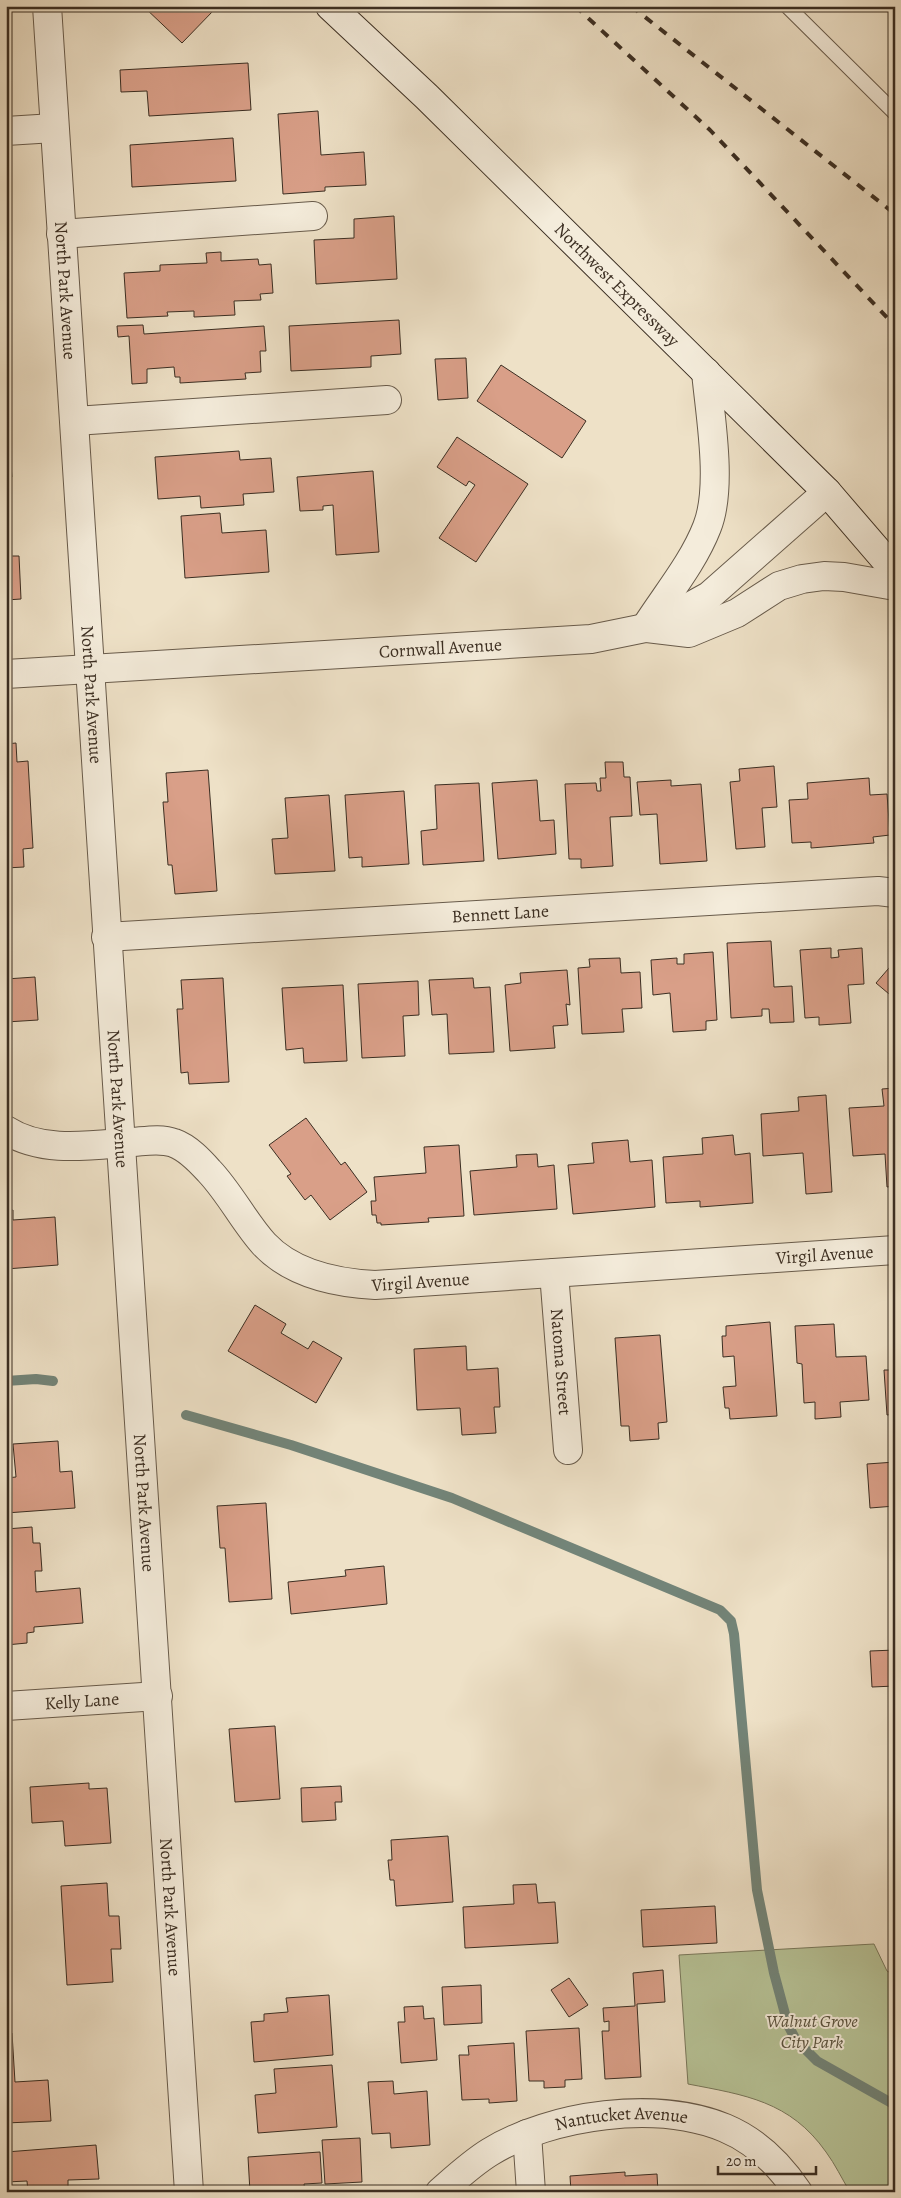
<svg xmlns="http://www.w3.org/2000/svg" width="901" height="2198" font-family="Alegreya,serif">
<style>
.green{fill:#b7c397;stroke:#79785c}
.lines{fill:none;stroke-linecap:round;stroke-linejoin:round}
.stream{stroke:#738478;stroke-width:10}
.building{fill:#d99f88;stroke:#3b2e22}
.service-casing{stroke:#685b4b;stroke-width:16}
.minor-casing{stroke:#685b4b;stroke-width:30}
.tertiary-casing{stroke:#685b4b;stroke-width:30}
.secondary-casing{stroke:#3b2e22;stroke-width:30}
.service{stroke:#f4ecdb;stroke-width:14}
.minor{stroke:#f4ecdb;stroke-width:28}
.tertiary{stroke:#f4ecdb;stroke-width:28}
.secondary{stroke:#f4ecdb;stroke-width:28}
.rail{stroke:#3b2e22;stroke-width:4;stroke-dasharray:9 9;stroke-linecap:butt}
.labels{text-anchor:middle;stroke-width:4;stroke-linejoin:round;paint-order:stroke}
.street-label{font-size:18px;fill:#3b2e22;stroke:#f4ecdb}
.park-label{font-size:18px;font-style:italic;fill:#5a533f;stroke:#f4ecdb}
</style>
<rect width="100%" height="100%" fill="#eee1c7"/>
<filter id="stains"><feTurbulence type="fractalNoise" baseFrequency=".004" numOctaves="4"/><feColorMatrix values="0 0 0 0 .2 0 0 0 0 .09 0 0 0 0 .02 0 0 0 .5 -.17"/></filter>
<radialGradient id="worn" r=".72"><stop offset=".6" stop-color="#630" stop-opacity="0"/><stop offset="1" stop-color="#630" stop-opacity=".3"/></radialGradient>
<path class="green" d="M 874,1944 L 887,1971 L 895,1975 L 895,2192 L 850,2192 C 842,2179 835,2164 826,2152 C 790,2101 745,2095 688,2084 L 679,1955 Z"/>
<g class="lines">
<g class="stream">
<polyline points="6,1381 36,1379 53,1381"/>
<polyline points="186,1415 291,1445 452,1498 720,1610 731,1621 734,1634 757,1890 774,1973 788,2025 796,2040 817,2061 895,2105"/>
</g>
</g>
<g class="building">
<polygon points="143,6 208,6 213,11 182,43"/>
<polygon points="248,63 251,110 149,116 147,91 121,92 120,70"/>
<polygon points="318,111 321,155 364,152 366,185 325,187 325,191 283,194 278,114"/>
<polygon points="233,138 236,181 132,187 130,145"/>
<polygon points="394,216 397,279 316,284 314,240 354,238 354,219"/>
<polygon points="221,252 221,261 258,259 259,265 271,264 273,293 260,294 261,300 234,301 235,315 194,317 194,311 167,312 168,316 127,318 124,273 160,271 160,265 207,263 206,253"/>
<polygon points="399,320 401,354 371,356 371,367 291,371 289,326"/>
<polygon points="143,325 144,334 264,326 266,351 260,351 261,372 245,373 246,379 180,383 180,377 175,377 174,367 147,369 147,383 132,384 129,336 118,337 117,326"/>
<polygon points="466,358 468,398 438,400 435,359"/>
<polygon points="501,365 586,421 562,458 477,401"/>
<polygon points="6,433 8,433 12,477 6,477"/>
<polygon points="457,437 528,484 476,562 439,538 475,485 469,481 466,486 437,467"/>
<polygon points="239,451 240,460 271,458 274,492 243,494 244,505 201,508 200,496 158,499 155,457"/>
<polygon points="373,471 379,552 336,555 333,505 323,506 323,510 300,511 297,477"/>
<polygon points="6,480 8,509 6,509"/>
<polygon points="220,513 222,533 266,530 269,572 185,578 181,516"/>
<polygon points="6,556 19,556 21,599 6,600"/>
<polygon points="16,743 17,762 28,761 33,848 23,849 24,867 6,868 6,744"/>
<polygon points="605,762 623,762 624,777 630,777 632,816 610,817 613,866 581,868 581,859 569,859 565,784 596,783 597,791 601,791 600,778 606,778"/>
<polygon points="774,766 777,807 762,808 765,847 736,849 730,782 740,781 739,769"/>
<polygon points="208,770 217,891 175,894 172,865 168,865 163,802 168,802 166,773"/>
<polygon points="869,778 870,795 887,794 890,835 873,837 874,843 811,848 811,842 792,843 789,800 808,799 807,783"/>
<polygon points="537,780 540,821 554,820 556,854 498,859 492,783"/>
<polygon points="671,780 671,786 701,784 707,861 660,864 657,814 640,815 637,782"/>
<polygon points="479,783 484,861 423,865 421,831 437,829 435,785"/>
<polygon points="404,791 409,864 362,867 362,857 349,858 345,795"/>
<polygon points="329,795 335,871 275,874 272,839 288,838 285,798"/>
<polygon points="771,941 774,987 792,986 794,1022 770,1023 769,1009 762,1009 762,1016 731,1018 727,943"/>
<polygon points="831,948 831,958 839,957 838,950 862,948 864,984 848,985 851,1023 819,1025 819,1017 805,1018 800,950"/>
<polygon points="713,952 717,1020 706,1021 706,1030 673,1032 670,993 653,995 651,960 677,958 677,964 684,964 684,954"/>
<polygon points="620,958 621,973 640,972 642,1008 622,1009 624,1032 582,1034 578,968 590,967 589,959"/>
<polygon points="895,961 895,999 876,983"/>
<polygon points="567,970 570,1005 566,1004 568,1025 553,1026 555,1048 510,1051 505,985 521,983 520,973"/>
<polygon points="35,977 38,1020 6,1022 6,979"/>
<polygon points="223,978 229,1082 189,1084 188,1072 181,1073 177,1009 183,1009 181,980"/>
<polygon points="473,978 474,988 490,987 494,1052 449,1054 447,1014 432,1015 429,980"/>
<polygon points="418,981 419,1015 403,1016 405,1056 362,1058 358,984"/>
<polygon points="343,985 347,1061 304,1063 303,1048 286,1050 282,988"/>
<polygon points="895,1088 895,1186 887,1187 885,1154 853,1156 849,1108 884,1106 882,1089"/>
<polygon points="826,1095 832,1192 806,1194 803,1153 763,1156 761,1114 799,1111 798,1097"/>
<polygon points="306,1118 341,1165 345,1162 367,1192 330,1220 311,1195 305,1200 287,1176 291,1174 269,1145"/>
<polygon points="733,1135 735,1155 750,1153 753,1203 700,1207 700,1201 666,1203 663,1157 703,1154 702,1138"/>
<polygon points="628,1140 630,1162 652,1160 655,1207 573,1214 568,1165 594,1163 592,1143"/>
<polygon points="459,1145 464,1216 428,1218 429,1222 381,1225 381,1223 377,1223 376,1215 372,1215 371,1201 376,1201 374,1177 426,1173 424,1147"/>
<polygon points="537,1154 538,1167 554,1165 557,1209 474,1215 470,1171 517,1167 516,1155"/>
<polygon points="13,1210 13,1220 55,1217 58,1265 6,1269 6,1211"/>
<polygon points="255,1305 286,1324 281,1333 308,1349 313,1341 342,1358 316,1403 228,1351"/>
<polygon points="770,1322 777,1416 730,1419 729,1408 725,1408 723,1387 736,1386 734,1356 723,1357 722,1336 726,1336 726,1326"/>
<polygon points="834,1324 836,1357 866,1356 869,1400 840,1402 841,1417 815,1419 815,1402 804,1403 802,1364 797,1363 795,1326"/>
<polygon points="660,1335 667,1422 658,1423 659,1439 630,1441 629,1426 621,1426 615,1338"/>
<polygon points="466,1346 467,1370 498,1368 500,1407 494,1407 496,1433 462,1435 460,1408 417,1410 414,1349"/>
<polygon points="884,1370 895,1370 895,1414 887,1415"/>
<polygon points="58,1441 60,1472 72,1471 75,1508 6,1513 6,1478 16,1477 13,1444"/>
<polygon points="895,1462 895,1506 870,1508 867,1464"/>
<polygon points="266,1503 272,1599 229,1602 225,1548 220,1548 217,1506"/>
<polygon points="32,1527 33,1543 40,1543 42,1571 35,1571 36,1592 80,1588 83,1623 34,1627 34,1632 27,1633 27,1643 6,1645 6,1529"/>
<polygon points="384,1566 387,1604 291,1614 288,1582 346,1576 345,1570"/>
<polygon points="895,1650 895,1686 872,1687 870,1651"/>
<polygon points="275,1726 280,1799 235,1802 229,1729"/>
<polygon points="89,1783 89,1789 107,1788 111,1843 65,1846 63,1821 32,1823 30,1787"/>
<polygon points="341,1786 342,1802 335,1802 336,1820 302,1822 301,1788"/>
<polygon points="448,1836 453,1902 396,1906 394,1880 390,1880 388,1860 392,1860 391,1840"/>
<polygon points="107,1883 109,1916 119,1916 121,1949 111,1949 113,1982 67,1985 61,1886"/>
<polygon points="536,1884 538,1903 555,1902 558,1943 465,1948 463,1907 514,1904 513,1885"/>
<polygon points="715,1906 717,1943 643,1947 641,1910"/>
<polygon points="663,1970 665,2002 637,2004 641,2077 605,2079 602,2031 609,2031 609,2021 604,2022 603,2008 635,2006 633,1973"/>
<polygon points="569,1978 588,2005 569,2017 551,1990"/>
<polygon points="481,1985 482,2023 444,2025 442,1987"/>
<polygon points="329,1995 333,2055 254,2062 251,2022 264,2021 264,2014 288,2012 286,1998"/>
<polygon points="423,2006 424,2019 434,2018 437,2060 401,2063 398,2022 405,2022 404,2007"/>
<polygon points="579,2028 582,2079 565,2080 565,2087 544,2088 544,2081 529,2081 526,2031"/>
<polygon points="6,2033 12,2033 15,2082 48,2080 51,2121 6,2123"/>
<polygon points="514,2043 517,2101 489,2103 489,2099 462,2100 459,2055 469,2055 468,2046"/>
<polygon points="332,2065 337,2127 258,2133 255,2095 276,2093 274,2069"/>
<polygon points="393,2081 394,2094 427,2091 430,2145 391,2148 390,2133 372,2134 368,2082"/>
<polygon points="360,2138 362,2182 325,2184 322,2140"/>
<polygon points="96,2145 99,2179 68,2180 68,2192 28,2192 27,2181 6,2182 6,2152"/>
<polygon points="320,2152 322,2183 304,2184 305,2192 250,2192 248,2157"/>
<polygon points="625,2172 625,2176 657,2174 658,2192 571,2192 570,2176"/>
<polygon points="721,2188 722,2192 706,2192"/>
</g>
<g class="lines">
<g class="service-casing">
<polyline id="service" points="787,6 895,113"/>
</g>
<g class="minor-casing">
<g id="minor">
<polyline points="6,131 54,128"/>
<polyline points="61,234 313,216"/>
<polyline points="75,421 387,400"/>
<polyline points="6,674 90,669"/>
<path id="s1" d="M 106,937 L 878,891 L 895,893"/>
<path id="s2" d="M 6,1130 C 43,1154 92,1145 133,1142 C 146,1141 161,1138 174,1143 C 188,1148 200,1161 209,1171 C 230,1193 244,1222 264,1244 C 292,1274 336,1283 375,1285 L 895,1250"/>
<path id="s3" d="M 554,1273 L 568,1450"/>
<path id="s4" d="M 6,1706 L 158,1696"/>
<polyline points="527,2134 531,2192"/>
<path id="s5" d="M 440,2192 C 456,2178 472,2163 490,2152 C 552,2114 657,2100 725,2128 C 756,2141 780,2165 798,2192"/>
</g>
</g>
<g class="tertiary-casing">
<g id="tertiary">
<path id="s6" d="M 47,6 L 189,2192"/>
<path d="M 645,628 C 666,595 693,563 707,527 C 723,487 710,415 706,372"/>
<polyline points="647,628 689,633 737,613 779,586 802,579 824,576 844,577 895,586"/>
<path id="s7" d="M 90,669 L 591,639 L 645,628 L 671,617 L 709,596 L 827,492"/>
</g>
</g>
<g class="secondary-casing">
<g id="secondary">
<path id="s8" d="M 330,6 L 427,97 L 827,492 L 895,571"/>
</g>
</g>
<use href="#service" class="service"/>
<use href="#minor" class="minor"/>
<use href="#tertiary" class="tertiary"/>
<use href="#secondary" class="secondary"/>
<g class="rail">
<polyline points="575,6 710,130 895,326"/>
<polyline points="631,6 895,214"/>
</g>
</g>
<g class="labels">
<g class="street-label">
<text dy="6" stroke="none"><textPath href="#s8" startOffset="400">Northwest Expressway</textPath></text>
<text dy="6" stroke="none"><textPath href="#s6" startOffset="285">North Park Avenue</textPath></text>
<text dy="6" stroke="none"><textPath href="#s7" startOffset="351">Cornwall Avenue</textPath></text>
<text dy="6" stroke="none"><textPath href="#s6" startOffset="690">North Park Avenue</textPath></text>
<text dy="6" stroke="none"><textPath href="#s1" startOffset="395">Bennett Lane</textPath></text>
<text dy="6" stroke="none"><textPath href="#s6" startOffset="1095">North Park Avenue</textPath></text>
<text dy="6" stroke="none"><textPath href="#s2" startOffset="880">Virgil Avenue</textPath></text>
<text dy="6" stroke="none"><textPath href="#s2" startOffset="475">Virgil Avenue</textPath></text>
<text dy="6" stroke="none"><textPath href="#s3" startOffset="89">Natoma Street</textPath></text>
<text dy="6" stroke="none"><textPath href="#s6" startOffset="1500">North Park Avenue</textPath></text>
<text dy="6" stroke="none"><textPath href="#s4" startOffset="76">Kelly Lane</textPath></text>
<text dy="6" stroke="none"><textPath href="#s6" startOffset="1905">North Park Avenue</textPath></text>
<text dy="6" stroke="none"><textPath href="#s5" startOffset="202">Nantucket Avenue</textPath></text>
</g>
<g class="park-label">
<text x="812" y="2027">Walnut Grove<tspan x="812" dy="21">City Park</tspan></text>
</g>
</g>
<rect width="901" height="2198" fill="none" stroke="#eee1c7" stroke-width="25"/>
<rect x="8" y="8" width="886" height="2183" fill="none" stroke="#3b2e22" stroke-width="2.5"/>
<rect x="12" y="12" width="876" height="2173" fill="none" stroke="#3b2e22"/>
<path d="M718 2166v8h98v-8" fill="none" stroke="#3b2e22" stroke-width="2.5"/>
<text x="726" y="2166" font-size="15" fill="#3b2e22" stroke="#f4ecdb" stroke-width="4" paint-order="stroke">20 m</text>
<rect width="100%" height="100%" filter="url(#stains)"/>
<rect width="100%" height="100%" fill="url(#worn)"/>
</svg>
